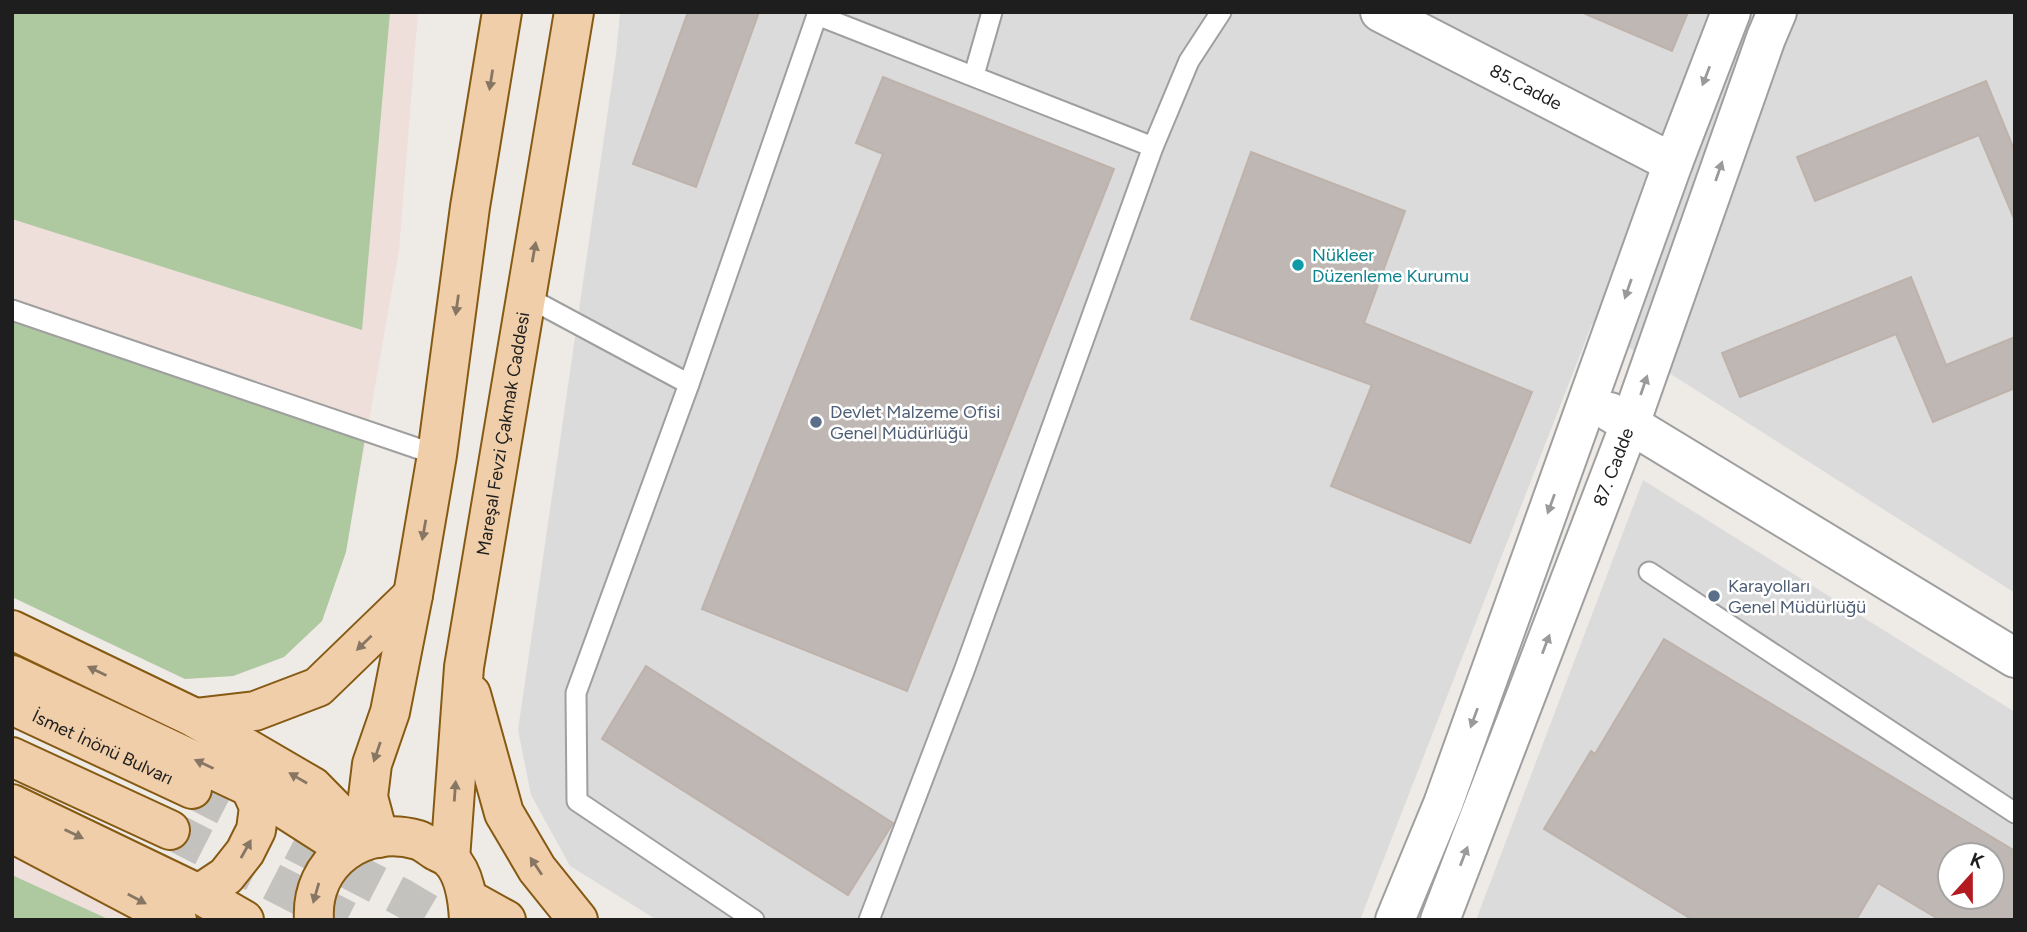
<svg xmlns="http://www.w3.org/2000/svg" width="2027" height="932" font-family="Figtree,sans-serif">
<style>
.residential{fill:#dcdbdc;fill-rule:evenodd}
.military{fill:#eedfdb}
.forest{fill:#aec8a0}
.building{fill:#beb7b3;stroke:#beb2aa;stroke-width:2;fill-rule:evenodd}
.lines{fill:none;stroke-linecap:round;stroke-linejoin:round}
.primary-tunnel{stroke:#c4c2be;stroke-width:38;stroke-dasharray:38 19;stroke-linecap:butt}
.service-casing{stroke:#9f9f9f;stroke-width:23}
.minor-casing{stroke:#9f9f9f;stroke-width:42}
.tertiary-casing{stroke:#9f9f9f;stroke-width:42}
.primary-casing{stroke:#865a13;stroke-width:42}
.service{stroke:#fff;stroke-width:19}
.minor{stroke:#fff;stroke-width:38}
.tertiary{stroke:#fff;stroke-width:38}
.primary{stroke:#f0cea9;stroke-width:38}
.oneway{fill:#9a9a9a}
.oneway2{fill:#877664}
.culture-dot{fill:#0f9aa8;stroke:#fff;stroke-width:2.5}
.service-dot{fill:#5c6f8a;stroke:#fff;stroke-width:2.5}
.labels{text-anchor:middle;stroke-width:5;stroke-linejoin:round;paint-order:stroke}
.street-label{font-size:18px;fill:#1e1e1e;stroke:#fff}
.culture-label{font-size:18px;fill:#0d838f;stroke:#fff;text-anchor:start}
.service-label{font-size:18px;fill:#4e5e75;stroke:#fff;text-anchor:start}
</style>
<rect width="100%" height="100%" fill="#eeebe6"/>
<g class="residential">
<polygon points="620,12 2015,12 2015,593 1592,324 1360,920 657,920 570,866 531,795 518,730 616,55"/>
<path d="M 1643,480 L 2015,712 L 2015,920 L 1476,920 ZM 1950,855 L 1992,855 L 1992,897 L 1950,897 Z"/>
</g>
<g class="military">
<polygon points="12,12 418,12 399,250 346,552 322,621 284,657 233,676 185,679 12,597"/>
<polygon points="12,836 175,920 12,920"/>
</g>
<g class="forest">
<polygon points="12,12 390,12 362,330 12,219"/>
<polygon points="12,310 366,432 346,552 322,621 284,657 233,676 185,679 12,597"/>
<polygon points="12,875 110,920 12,920"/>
</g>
<g class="building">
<polygon points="688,12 759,12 696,187 633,164"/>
<polygon points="1581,12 1688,12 1672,51"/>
<polygon points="883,77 1114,169 907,691 702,609 883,154 856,143"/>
<polygon points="1986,81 2015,152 2015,221 1979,135 1815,201 1797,157"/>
<polygon points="1251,152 1405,211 1364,323 1532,392 1470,543 1331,486 1372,385 1191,319"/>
<polygon points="1911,277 1946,365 2015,337 2015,388 1933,422 1896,334 1740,397 1722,353"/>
<path d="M 1664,639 L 2015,851 L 2015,920 L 1940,920 L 1878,883 L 1856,920 L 1693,920 L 1544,829 L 1591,751 L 1595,754 ZM 1950,855 L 1992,855 L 1992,897 L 1950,897 Z"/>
<polygon points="646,666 893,823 848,895 602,739"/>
</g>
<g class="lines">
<g class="primary-tunnel">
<polyline points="192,789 403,898 440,920"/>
<polyline points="170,830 347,920"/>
</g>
<g class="service-casing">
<g id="service">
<polyline points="974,75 992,12"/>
<polyline points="527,297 689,384"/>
<polyline points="12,310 437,455"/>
<polyline points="1649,572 2015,813"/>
<polyline points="754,920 577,801 576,693 689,384 817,15 1153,147"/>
<polyline points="869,920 964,671 1153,147 1189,61 1221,12"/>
</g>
</g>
<g class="minor-casing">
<g id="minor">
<path id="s1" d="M 1380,12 L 1673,163"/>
</g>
</g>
<g class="tertiary-casing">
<g id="tertiary">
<polyline points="1610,412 2015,658"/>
<polyline points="1395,920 1443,804 1673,163 1731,12"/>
<path id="s2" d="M 1440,920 L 1630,424 L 1766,38 L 1777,12"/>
</g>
</g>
<g class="primary-casing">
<g id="primary">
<polyline points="12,630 195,718 313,787 365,840"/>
<polyline points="12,675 250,787 347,849"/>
<polyline points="471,694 504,813 537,869 578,920"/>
<path id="s3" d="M 12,705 L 192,789"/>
<polyline points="195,718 255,711 318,687 413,595"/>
<polyline points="12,757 170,830"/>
<polyline points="12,804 199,894 244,920"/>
<polyline points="12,833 177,920"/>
<polyline points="379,838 368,797 372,764 390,712 413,595 437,455 470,207 502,12"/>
<path id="s4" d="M 450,859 L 464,667 L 574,12"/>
<polyline points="199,894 226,876 245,852 256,830 259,807 250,787"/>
<polyline points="468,899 506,920"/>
<path d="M 314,920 C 310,862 363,824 418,840 C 424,842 430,847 436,851 C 440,853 447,856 450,859 C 465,874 468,900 469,920"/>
</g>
</g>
<use href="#service" class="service"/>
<use href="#minor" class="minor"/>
<use href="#tertiary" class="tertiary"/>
<use href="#primary" class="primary"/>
</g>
<defs><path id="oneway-solid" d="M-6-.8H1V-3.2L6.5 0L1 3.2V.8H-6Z" transform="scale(1.75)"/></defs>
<g class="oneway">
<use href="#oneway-solid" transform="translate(1706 76) rotate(111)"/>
<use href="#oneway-solid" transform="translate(1719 171) rotate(-71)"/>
<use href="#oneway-solid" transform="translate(1628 289) rotate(109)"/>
<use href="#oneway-solid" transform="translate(1644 385) rotate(-71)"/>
<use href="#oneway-solid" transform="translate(1551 504) rotate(110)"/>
<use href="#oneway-solid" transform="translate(1546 644) rotate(-69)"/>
<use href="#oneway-solid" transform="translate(1474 718) rotate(110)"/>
<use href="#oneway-solid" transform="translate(1464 856) rotate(-69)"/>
</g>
<g class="oneway2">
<use href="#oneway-solid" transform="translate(491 80) rotate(99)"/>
<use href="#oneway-solid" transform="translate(534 252) rotate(-80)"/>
<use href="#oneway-solid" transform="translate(457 305) rotate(98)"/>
<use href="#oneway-solid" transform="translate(424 530) rotate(100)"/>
<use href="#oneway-solid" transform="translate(364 643) rotate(136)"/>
<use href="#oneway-solid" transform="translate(97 671) rotate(-154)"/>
<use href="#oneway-solid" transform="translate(377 752) rotate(109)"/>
<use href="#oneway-solid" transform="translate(204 764) rotate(-155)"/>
<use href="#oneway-solid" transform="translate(298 778) rotate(-150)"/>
<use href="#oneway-solid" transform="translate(455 791) rotate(-86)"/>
<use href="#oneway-solid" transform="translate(74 834) rotate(26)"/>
<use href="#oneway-solid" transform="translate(246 849) rotate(-61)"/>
<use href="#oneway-solid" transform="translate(536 866) rotate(-124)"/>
<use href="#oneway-solid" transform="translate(316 893) rotate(106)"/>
<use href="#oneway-solid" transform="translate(137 899) rotate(28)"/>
</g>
<circle class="culture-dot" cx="1298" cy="265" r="7"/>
<g class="service-dot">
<circle cx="816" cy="422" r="7"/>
<circle cx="1714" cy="596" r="7"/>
</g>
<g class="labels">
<g class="street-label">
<text dy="6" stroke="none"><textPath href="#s1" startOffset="164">85.Cadde</textPath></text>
<text dy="6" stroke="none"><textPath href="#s4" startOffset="429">Mareşal Fevzi Çakmak Caddesi</textPath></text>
<text dy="6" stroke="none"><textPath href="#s2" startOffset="485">87. Cadde</textPath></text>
<text dy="6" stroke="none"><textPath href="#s3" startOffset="100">İsmet İnönü Bulvarı</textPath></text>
</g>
<g class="culture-label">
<text x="1312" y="261">Nükleer<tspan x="1312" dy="21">Düzenleme Kurumu</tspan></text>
</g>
<g class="service-label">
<text x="830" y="418">Devlet Malzeme Ofisi<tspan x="830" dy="21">Genel Müdürlüğü</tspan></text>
<text x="1728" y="592">Karayolları<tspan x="1728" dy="21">Genel Müdürlüğü</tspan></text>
</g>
</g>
<rect width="2027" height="932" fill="none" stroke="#1e1e1e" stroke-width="28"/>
<g transform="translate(1971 876) rotate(21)"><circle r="33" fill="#ffffff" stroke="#a5a5a5" stroke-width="2"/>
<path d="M0-5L12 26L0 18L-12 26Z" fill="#b31a21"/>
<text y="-10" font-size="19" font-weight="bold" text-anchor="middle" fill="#1e1e1e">K</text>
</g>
</svg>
